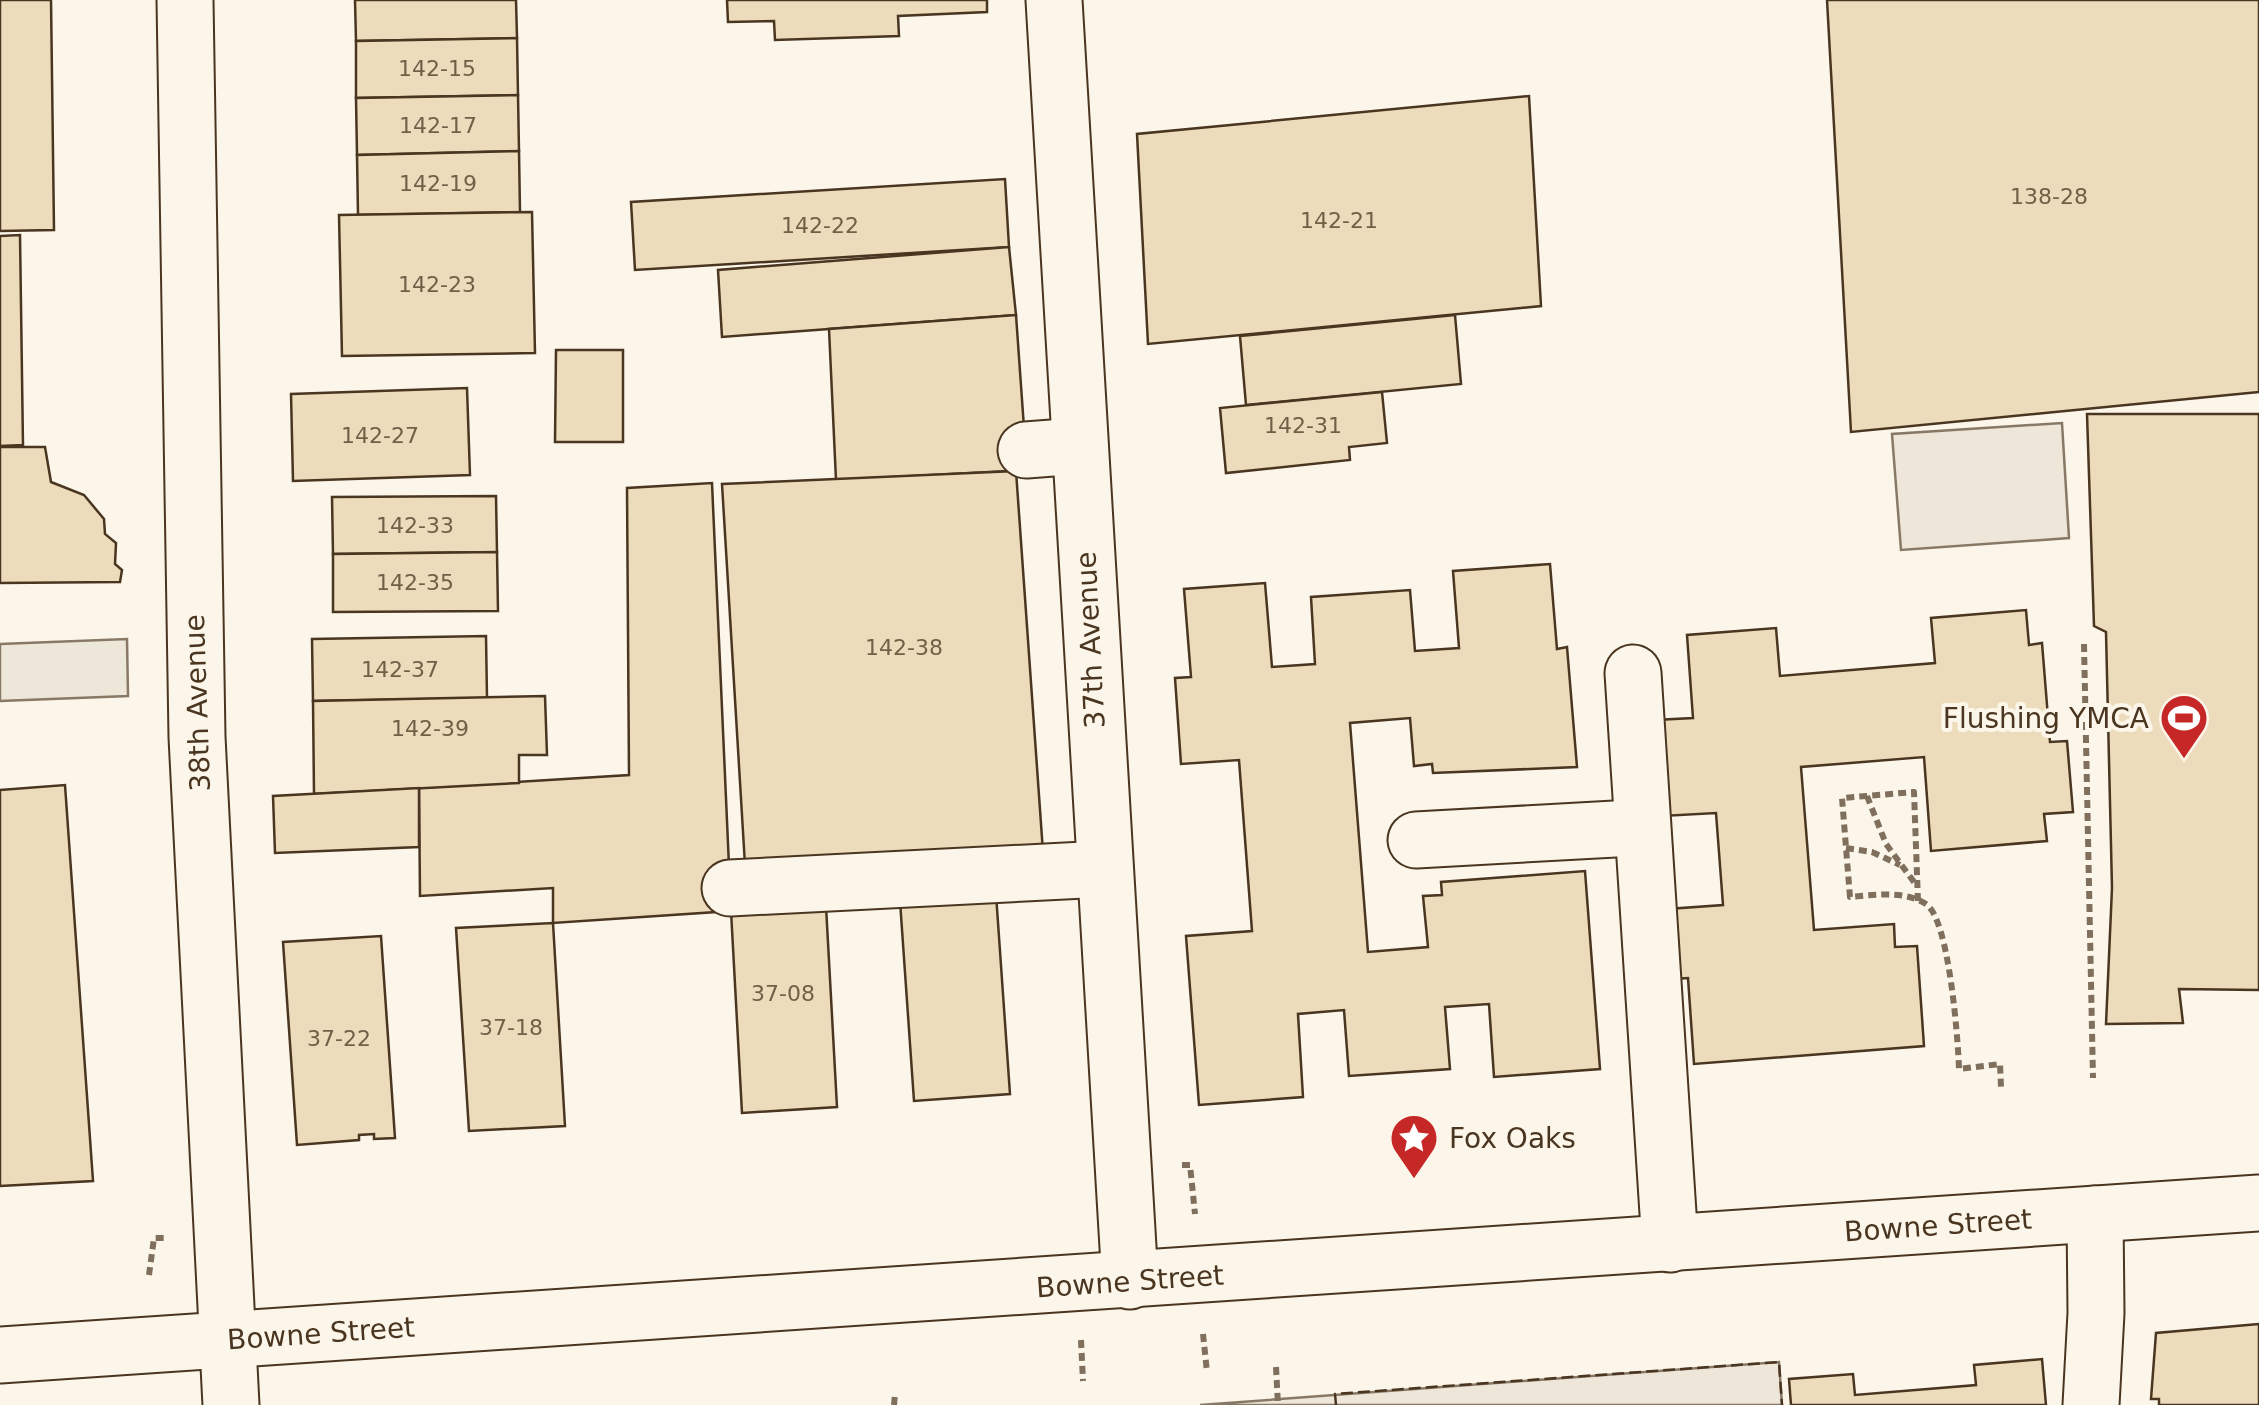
<svg xmlns="http://www.w3.org/2000/svg" width="2259" height="1405" font-family="'DejaVu Sans',sans-serif">
<style>
.green{fill:#ede6d9;stroke:#887966;stroke-width:2.5}
.parking{fill:#ede7d9;stroke:#887966;stroke-width:2.5}
.building{fill:#ecdcbc;stroke:#4a3520;stroke-width:2.5}
.lines{fill:none;stroke-linecap:round;stroke-linejoin:round}
.minor-casing{stroke:#4a3520;stroke-width:59}
.path{stroke:#7f6f5c;stroke-width:6;stroke-dasharray:8 5;stroke-linecap:butt}
.minor{stroke:#fbf6e9;stroke-width:55}
.fence{stroke:#4a3520;stroke-width:2.5;stroke-dasharray:12 5;stroke-linecap:butt}
.labels{text-anchor:middle;stroke-width:8;stroke-linejoin:round;paint-order:stroke}
.number-label{font-size:22px;fill:#725f47}
.street-label{font-size:28px;fill:#4a3520;stroke:#fbf6e9}
.poi-label{font-size:28px;fill:#4a3520;stroke:#fbf6e9;text-anchor:end}
</style>
<rect width="100%" height="100%" fill="#fbf6e9"/>
<g class="green">
<polygon points="2062,423 2069,538 1901,550 1892,434"/>
<polygon points="1779,1362 1782,1405 1200,1405"/>
</g>
<polygon class="parking" points="127,639 128,696 0,701 0,644"/>
<g class="building">
<polygon points="0,0 51,0 54,230 0,231"/>
<polygon points="355,0 516,0 517,38 356,41"/>
<polygon points="727,0 987,0 987,12 898,16 899,36 775,40 774,21 728,22"/>
<polygon points="1827,0 2259,0 2259,392 1851,432"/>
<polygon points="517,38 518,95 356,98 356,41"/>
<polygon points="518,95 519,151 357,155 356,98"/>
<polygon points="1529,96 1541,306 1148,344 1137,134"/>
<polygon points="519,151 520,212 358,215 357,155"/>
<polygon points="1005,179 1009,247 635,270 631,202"/>
<polygon points="532,212 535,353 342,356 339,215"/>
<polygon points="20,235 23,445 0,446 0,236"/>
<polygon points="1009,247 1016,315 722,337 718,270"/>
<polygon points="1016,315 1027,470 836,480 829,329"/>
<polygon points="1455,315 1461,384 1246,405 1240,336"/>
<polygon points="556,350 623,350 623,442 555,442"/>
<polygon points="467,388 470,475 293,481 291,394"/>
<polygon points="1382,392 1387,443 1349,447 1350,460 1226,473 1220,408"/>
<polygon points="2087,414 2259,414 2259,990 2179,989 2183,1023 2106,1024 2112,888 2106,632 2094,626"/>
<polygon points="0,447 45,447 51,482 84,495 104,519 105,534 116,543 115,564 122,570 120,582 0,583"/>
<polygon points="1016,471 1043,852 745,865 722,484"/>
<polygon points="712,483 731,911 553,923 553,888 420,896 419,788 629,775 627,488"/>
<polygon points="496,496 497,552 333,554 332,497"/>
<polygon points="497,552 498,611 333,612 333,554"/>
<polygon points="1550,564 1557,649 1567,647 1577,767 1433,773 1432,764 1414,766 1410,718 1350,723 1368,952 1428,947 1423,896 1442,895 1441,882 1585,871 1600,1069 1494,1077 1489,1004 1445,1007 1450,1069 1349,1076 1344,1010 1298,1014 1303,1097 1199,1105 1186,936 1252,931 1239,760 1181,764 1175,678 1191,677 1184,589 1265,583 1272,667 1315,664 1311,597 1410,590 1415,651 1459,648 1453,571"/>
<polygon points="2026,610 2029,645 2042,643 2050,742 2067,741 2073,812 2044,814 2047,841 1931,851 1924,757 1801,767 1814,930 1894,924 1895,947 1917,946 1924,1046 1694,1064 1688,978 1673,979 1668,909 1723,905 1716,813 1662,816 1655,720 1693,718 1687,635 1776,628 1780,676 1935,663 1931,618"/>
<polygon points="486,636 487,698 313,701 312,639"/>
<polygon points="545,696 547,755 519,755 519,783 314,794 313,701"/>
<polygon points="65,785 93,1181 0,1186 0,790"/>
<polygon points="419,788 419,847 275,853 273,796"/>
<polygon points="996,894 1010,1094 914,1101 900,901"/>
<polygon points="826,906 837,1107 742,1113 731,911"/>
<polygon points="553,923 565,1126 469,1131 456,928"/>
<polygon points="381,936 395,1138 374,1139 374,1134 359,1135 359,1140 297,1145 283,942"/>
<polygon points="2259,1324 2259,1405 2159,1405 2159,1399 2151,1399 2156,1333"/>
<polygon points="2042,1359 2046,1405 1791,1405 1789,1379 1853,1374 1855,1395 1976,1385 1974,1365"/>
</g>
<g class="lines">
<g class="minor-casing">
<g id="minor">
<polyline points="185,0 197,737 231,1405"/>
<polyline points="1054,0 1130,1281"/>
<polyline points="1026,450 1079,446"/>
<polyline points="1633,673 1670,1244"/>
<polyline points="1416,840 1615,829"/>
<polyline points="730,888 1104,869"/>
<polyline points="0,1355 2259,1203"/>
<polyline points="2091,1405 2096,1313 2095,1214"/>
</g>
</g>
<g class="path">
<polyline points="2084,644 2093,1078"/>
<polyline points="1867,796 1886,844 1917,886"/>
<polyline points="1846,848 1872,852 1900,865"/>
<path d="M 1918,901 L 1914,792 L 1842,798 L 1850,897 C 1874,895 1904,890 1926,904 C 1949,919 1958,1038 1959,1069 L 2000,1064 L 2001,1087"/>
<polyline points="1182,1165 1190,1165 1195,1214"/>
<polyline points="149,1275 154,1238 165,1238"/>
<polyline points="1203,1334 1207,1372"/>
<polyline points="1081,1340 1083,1381"/>
<polyline points="1276,1367 1278,1405"/>
<polyline points="894,1405 895,1394"/>
</g>
<use href="#minor" class="minor"/>
<polyline class="fence" points="1336,1405 1335,1394 1779,1362 1782,1405"/>
</g>
<defs>
<g id="stadium-pin" transform="scale(2.5)"><path d="M0 17L-7.5 6A9.5 9.5 0 1 1 7.5 6Z" fill="#c62828" stroke="#fbf6e9"/><path d="M0-5a6.5 5 0 1 0 0 10a6.5 5 0 1 0 0-10ZM-3.5-1.8h7v3.6h-7Z" fill="#fff"/></g>
<g id="sight-pin" transform="scale(2.5)"><path d="M0 17L-7.5 6A9.5 9.5 0 1 1 7.5 6Z" fill="#c62828" stroke="#fbf6e9"/><path d="M0-6L1.8-2.2L6-1.7L2.9 1.2L3.7 5.4L0 3.3L-3.7 5.4L-2.9 1.2L-6-1.7L-1.8-2.2Z" fill="#fff"/></g>
</defs>
<g fill-rule="evenodd">
<use href="#stadium-pin" x="2184" y="718"/>
<use href="#sight-pin" x="1414" y="1138"/>
</g>
<g class="labels">
<g class="number-label">
<text x="437" y="76">142-15</text>
<text x="438" y="133">142-17</text>
<text x="438" y="191">142-19</text>
<text x="2049" y="204">138-28</text>
<text x="1339" y="228">142-21</text>
<text x="820" y="233">142-22</text>
<text x="437" y="292">142-23</text>
<text x="1303" y="433">142-31</text>
<text x="380" y="443">142-27</text>
<text x="415" y="533">142-33</text>
<text x="415" y="590">142-35</text>
<text x="904" y="655">142-38</text>
<text x="400" y="677">142-37</text>
<text x="430" y="736">142-39</text>
<text x="783" y="1001">37-08</text>
<text x="511" y="1035">37-18</text>
<text x="339" y="1046">37-22</text>
</g>
<g class="street-label">
<text transform="translate(1090 640) rotate(-93)" y="10">37th Avenue</text>
<text transform="translate(197 703) rotate(-92)" y="10">38th Avenue</text>
<text transform="translate(1938 1225) rotate(-4)" y="10">Bowne Street</text>
<text transform="translate(1130 1281) rotate(-4)" y="10">Bowne Street</text>
<text transform="translate(321 1333) rotate(-4)" y="10">Bowne Street</text>
</g>
<g class="poi-label">
<text x="2149" y="728">Flushing YMCA</text>
<text x="1449" y="1148" text-anchor="start">Fox Oaks</text>
</g>
</g>
</svg>
